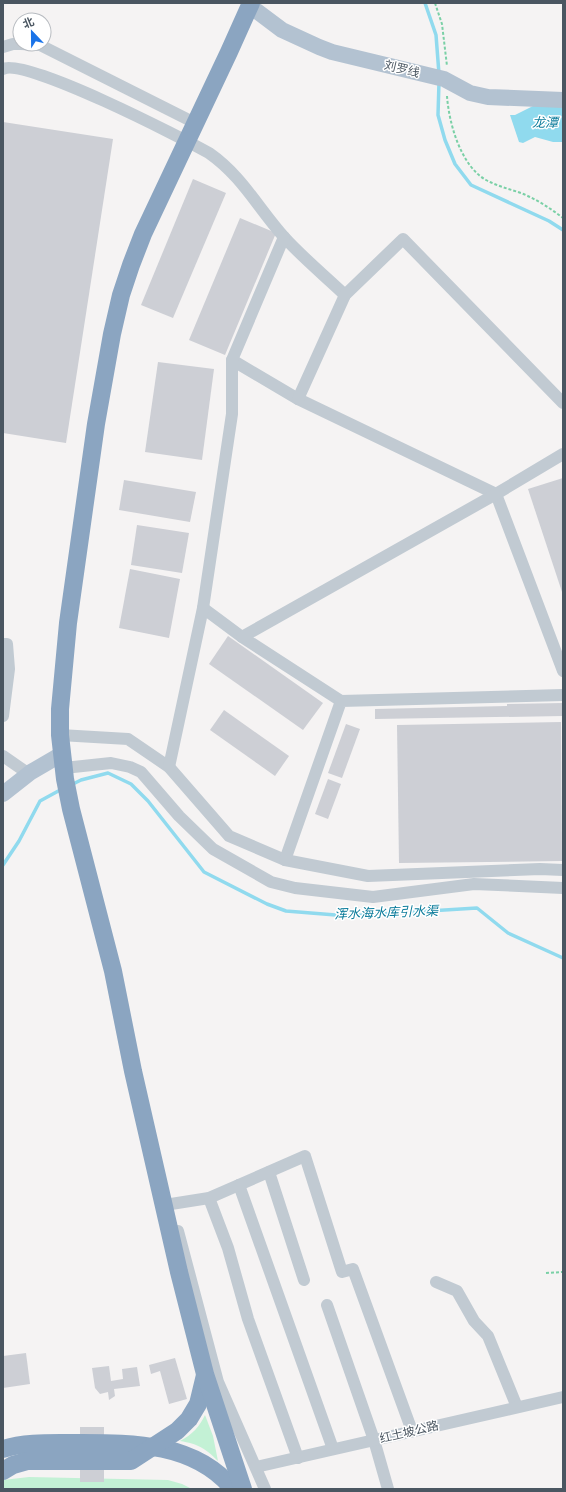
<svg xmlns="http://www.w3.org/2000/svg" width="566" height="1492" font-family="'Fira Sans','Noto Sans SC',sans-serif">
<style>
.green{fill:#c3f1d5}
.water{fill:#90daee}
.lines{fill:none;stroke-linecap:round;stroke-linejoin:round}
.stream{stroke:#90daee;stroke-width:3.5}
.building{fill:#cdcfd5}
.path{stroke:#7ad0a6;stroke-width:2;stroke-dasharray:3 2;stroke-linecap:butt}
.minor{stroke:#c1cad2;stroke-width:12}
.major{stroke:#b3c2d1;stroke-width:16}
.highway{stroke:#8ba5c1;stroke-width:18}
.labels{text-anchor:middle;stroke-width:3;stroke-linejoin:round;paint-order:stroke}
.street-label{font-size:12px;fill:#4a5661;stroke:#fff}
.water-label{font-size:13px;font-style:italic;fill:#0c7c9b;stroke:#fff}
</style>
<rect width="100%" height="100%" fill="#f5f3f3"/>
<g class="green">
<path d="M 205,1415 L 213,1436 L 218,1461 C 205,1448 198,1444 180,1441 C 192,1435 200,1426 205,1415 Z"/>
<polygon points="29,1477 168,1480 182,1484 192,1489 3,1489 3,1480"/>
</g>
<polygon class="water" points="537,104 563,107 563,142 553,142 535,137 523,143 519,142 510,115 515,115"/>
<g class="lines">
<g class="stream">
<polyline points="425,3 436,35 439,74"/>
<polyline points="439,82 438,115 445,140 455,164 471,185 549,221 563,230"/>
<polyline points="71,785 81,780 108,773 131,784 148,801 204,872 267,904 286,911 348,916 477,908 508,933 563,958"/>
<polyline points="3,865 19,841 40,801 62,789"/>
</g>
</g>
<g class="building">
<polygon points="3,122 113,139 66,443 3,433"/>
<polygon points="193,179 226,193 173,318 141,305"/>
<polygon points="240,218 276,233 225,355 189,340"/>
<polygon points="158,362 214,369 202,460 145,452"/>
<polygon points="563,478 563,595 528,489"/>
<polygon points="124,480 196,492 190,522 119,510"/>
<polygon points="137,525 189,533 182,573 131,565"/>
<polygon points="130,569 180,579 169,638 119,628"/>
<polygon points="228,636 323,703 303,730 209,664"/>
<polygon points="563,703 563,716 375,719 375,709 507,706 507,704"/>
<polygon points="224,710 289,756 275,776 210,730"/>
<polygon points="561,722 562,861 399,863 397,725"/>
<polygon points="346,724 360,729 342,778 328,773"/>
<polygon points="328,779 341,784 328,819 315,814"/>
<polygon points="26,1353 30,1384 3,1388 3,1356"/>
<polygon points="175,1358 187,1399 169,1404 160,1371 151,1374 149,1365"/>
<polygon points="109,1366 111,1381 123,1379 122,1369 137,1367 140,1386 114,1389 115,1396 109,1400 108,1392 100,1394 95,1388 92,1368"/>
<rect x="80" y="1427" width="24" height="55"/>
</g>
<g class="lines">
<g class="path">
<polyline points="435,3 442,24 447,66"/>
<path d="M 447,96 C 449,124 461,166 486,180 C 497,186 509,189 521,193 C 536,199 550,208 563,218"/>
<polyline points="546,1273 563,1272"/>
</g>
<g class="minor">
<polyline points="21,44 40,45 195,123"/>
<polyline points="3,47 13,44 20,44"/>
<path d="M 3,69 C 25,57 182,138 209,153 C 242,176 258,208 284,237 C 302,257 325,276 345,295"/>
<polyline points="232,360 298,399 496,494 563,671"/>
<polyline points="298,399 345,295 403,239 563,403"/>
<polyline points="203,608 242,637 341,701"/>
<polyline points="242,637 496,494 563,454"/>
<polyline points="3,644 7,644 9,669 3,716"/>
<polyline points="60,735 128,739 169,767 229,836 285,860 368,876 540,869 563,870"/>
<polyline points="3,756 29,774"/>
<polyline points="169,767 203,608 232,414 232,360 284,237"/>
<polyline points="64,768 111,763 130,767 141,772 179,816 213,849 271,882 295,888 373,897 474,884 563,888"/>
<polyline points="285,860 341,701 563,695"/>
<polyline points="269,1172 304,1280"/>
<polyline points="239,1185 333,1449"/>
<polyline points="209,1198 228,1248 248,1319 298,1458"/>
<polyline points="171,1204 209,1198 305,1156 342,1272 353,1269 412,1431"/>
<polyline points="178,1231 218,1382 265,1489"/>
<polyline points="436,1282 457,1291 474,1321 488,1336 517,1407"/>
<polyline points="327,1305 374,1440 388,1489"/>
<polyline points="256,1467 563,1397"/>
</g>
<g class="major">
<polyline points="250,6 282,30 319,47 332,52 444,79 470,93 488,97 563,100"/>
<polyline points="3,794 31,772 62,754"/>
</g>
<g class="highway">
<path d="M 3,1449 C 25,1442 49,1443 73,1443 C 129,1443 194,1441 233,1489"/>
<polyline points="3,1471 13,1465 27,1461 131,1461 177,1431 189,1419 198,1404 205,1375"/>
<polyline points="243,1489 205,1374 179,1272 133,1071 113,971 71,809 65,779 60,735 60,709 68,623 96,424 112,334 121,295 131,265 143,234 229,52 251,3"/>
</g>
</g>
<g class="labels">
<g class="street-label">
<text transform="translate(402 69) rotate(14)" y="4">刘罗线</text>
<text transform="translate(409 1432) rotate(-13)" y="4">红土坡公路</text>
</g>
<g class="water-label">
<text x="545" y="127">龙潭</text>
<text transform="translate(386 912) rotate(-2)" y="5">浑水海水库引水渠</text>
</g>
</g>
<rect width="566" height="1492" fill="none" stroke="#4a5661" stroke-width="8"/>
<g transform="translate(32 32) rotate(338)"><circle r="19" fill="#ffffff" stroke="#b7bbc0"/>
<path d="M0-3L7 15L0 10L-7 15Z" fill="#1a73e8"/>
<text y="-6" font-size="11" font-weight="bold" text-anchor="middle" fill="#4a5661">北</text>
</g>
</svg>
